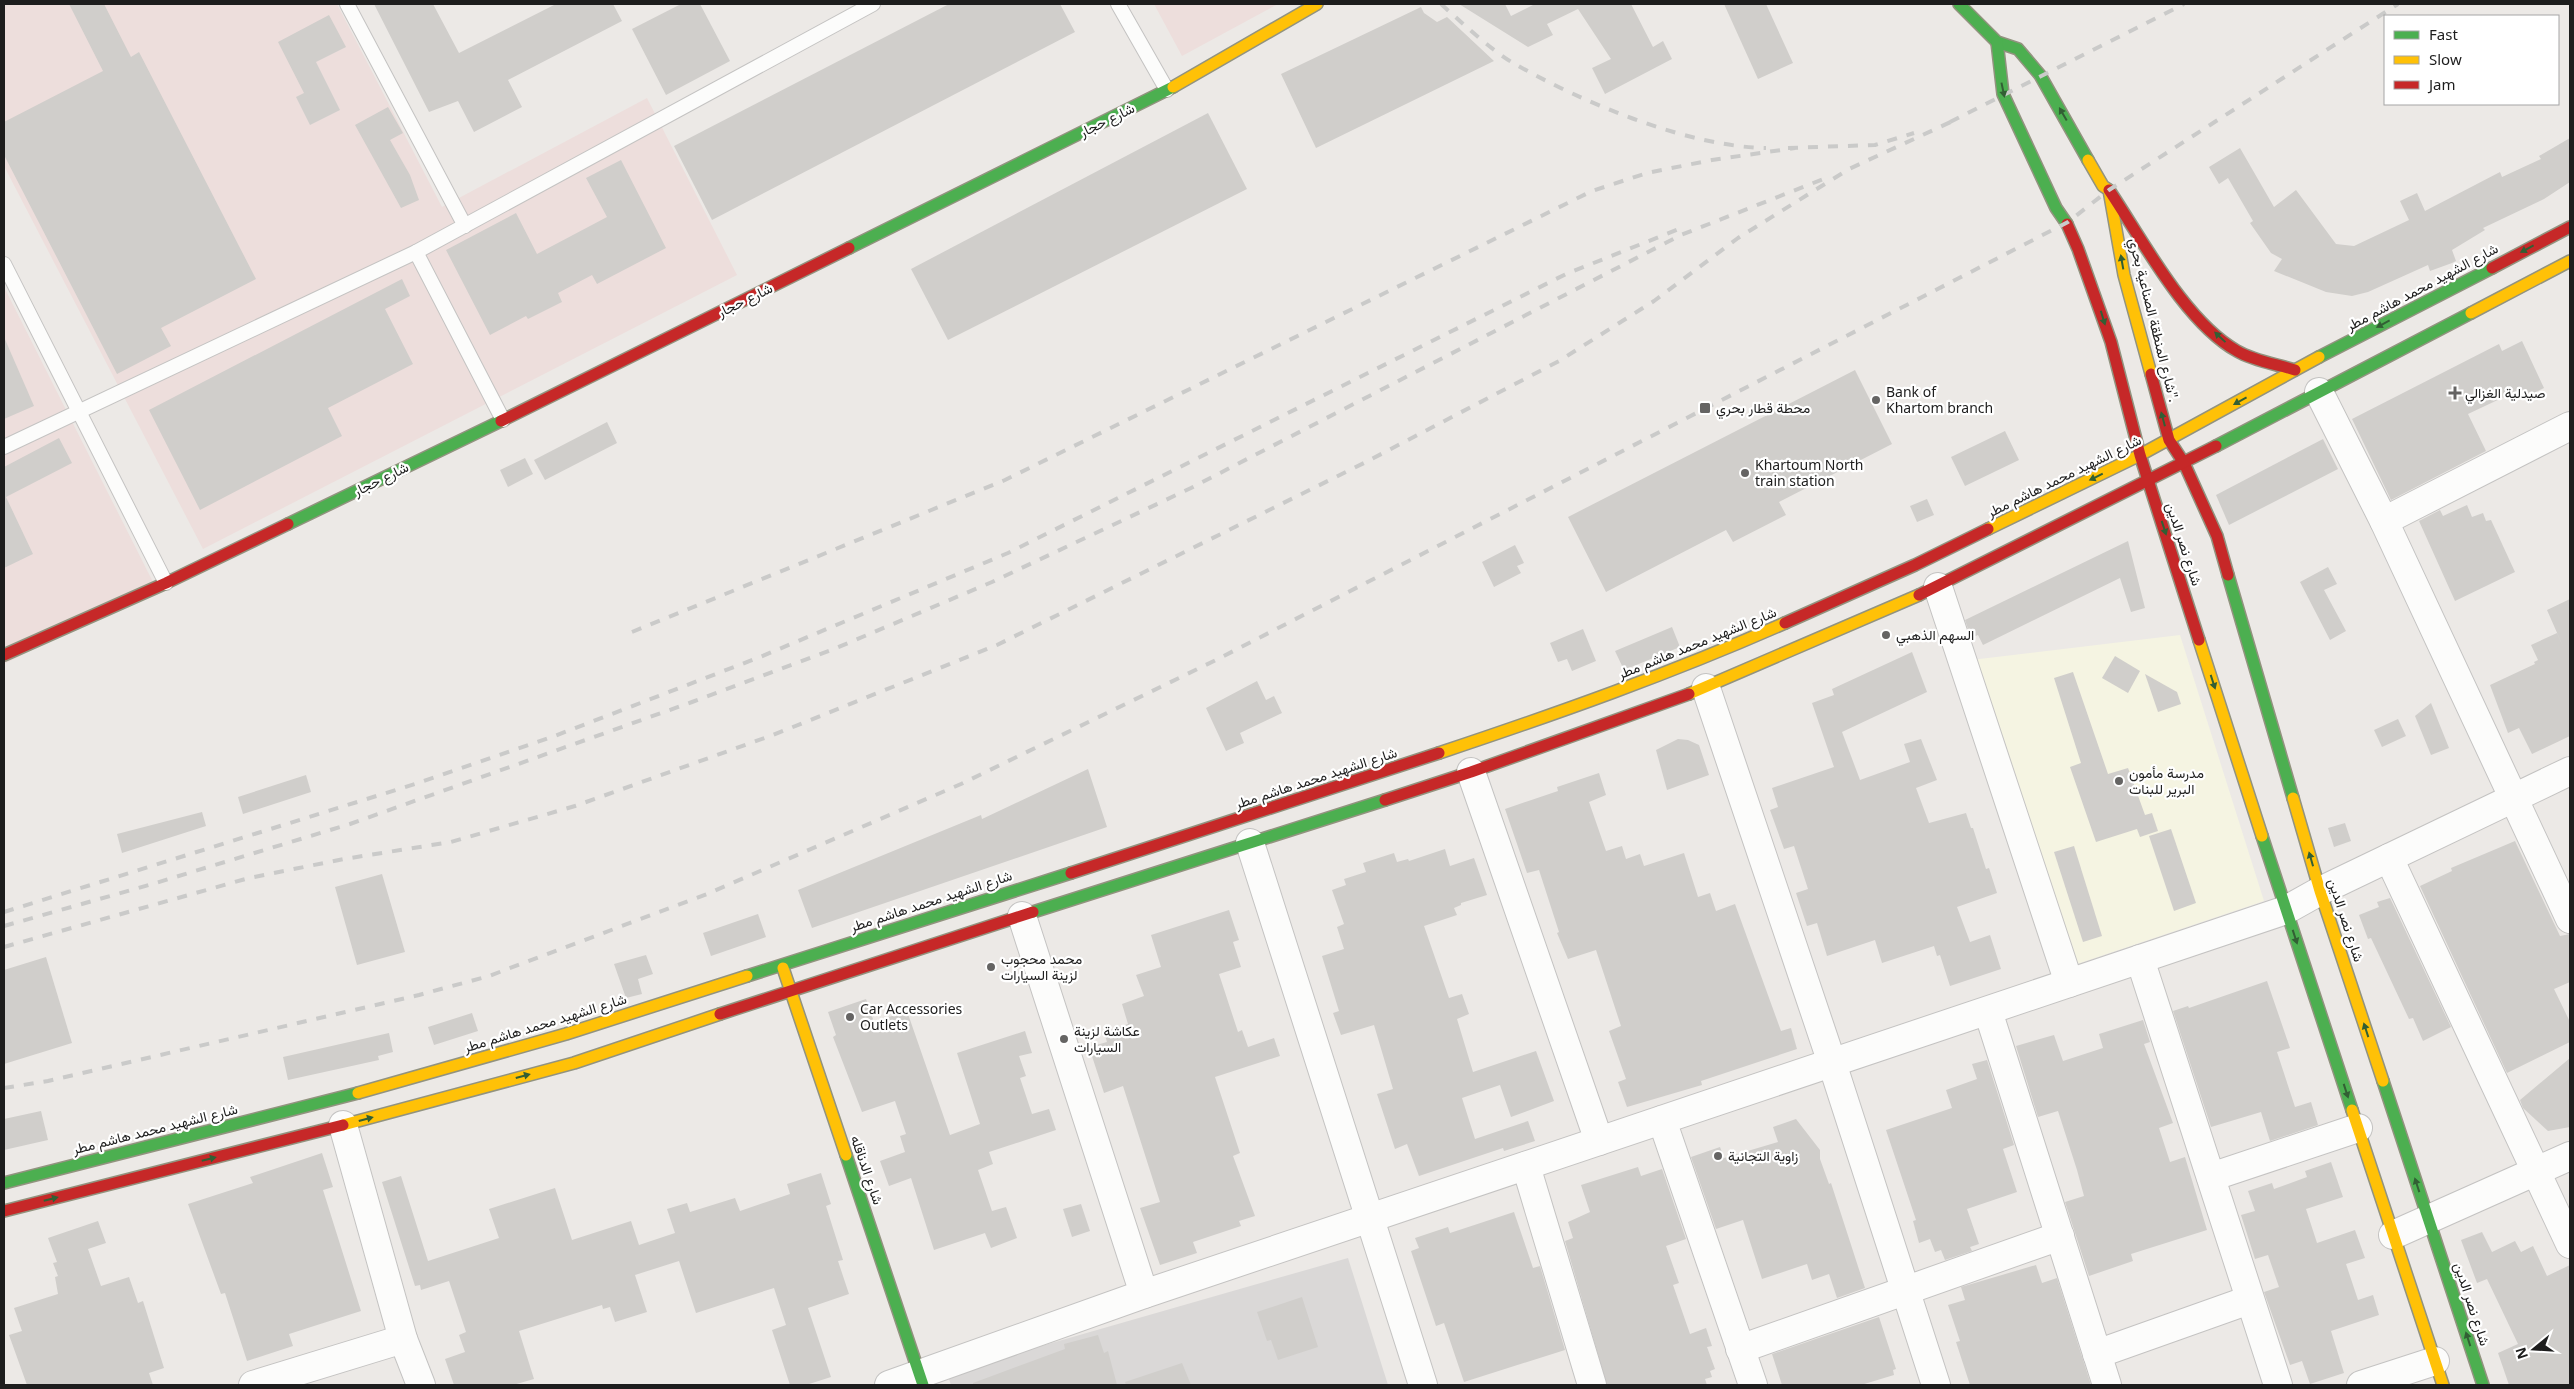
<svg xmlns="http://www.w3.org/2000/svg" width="2574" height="1389" font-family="'Noto Sans',Vazirmatn,sans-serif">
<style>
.commercial{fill:#eddedc}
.education{fill:#f5f4e2}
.religious{fill:#dad8d7}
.building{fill:#d0cecb}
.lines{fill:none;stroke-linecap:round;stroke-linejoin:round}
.lane-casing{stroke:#c4c3c2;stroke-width:16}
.street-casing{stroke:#c4c3c2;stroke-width:30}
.fast-casing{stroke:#92937f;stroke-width:14}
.slow-casing{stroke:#92937f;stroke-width:14}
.jam-casing{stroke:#92937f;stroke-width:14}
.lane{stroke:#fcfcfb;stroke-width:14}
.street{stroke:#fcfcfb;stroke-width:28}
.fast{stroke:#4caf50;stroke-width:11}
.slow{stroke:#ffc107;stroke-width:11}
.jam{stroke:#c62828;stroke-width:11}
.rail{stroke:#cacac9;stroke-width:4;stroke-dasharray:10 10;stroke-linecap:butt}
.oneway{fill:#325f34}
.poi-dot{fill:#656463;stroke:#fff;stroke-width:2}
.labels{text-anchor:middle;stroke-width:4.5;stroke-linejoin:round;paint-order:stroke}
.street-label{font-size:14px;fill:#1d1d1d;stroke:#fff}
.poi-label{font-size:14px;fill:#1d1d1d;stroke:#fff;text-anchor:start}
</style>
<rect width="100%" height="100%" fill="#ece9e6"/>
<g class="commercial">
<polygon points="4,4 337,4 442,207 647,98 737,275 203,549 4,166"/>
<polygon points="1154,4 1278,4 1182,56"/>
<polygon points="4,287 156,588 4,664"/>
</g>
<polygon class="education" points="2180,635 2264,901 2074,965 1971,660"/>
<polygon class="religious" points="1348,1258 1388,1385 951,1385 947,1373"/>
<g class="building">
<polygon points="69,4 104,4 131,57 139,52 256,279 161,328 171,346 117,374 4,155 4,122 103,71"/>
<polygon points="374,4 433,4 459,53 556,4 613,4 622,21 508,80 522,107 474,132 458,101 429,112"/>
<polygon points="681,4 700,4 730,61 666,95 632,29"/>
<polygon points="949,4 1060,4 1075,32 712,220 674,146"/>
<polygon points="1459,4 1505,4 1511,16 1535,4 1631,4 1653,47 1663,41 1672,59 1605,94 1592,68 1611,59 1578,9 1547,24 1553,35 1528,47"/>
<polygon points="1724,4 1766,4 1793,63 1758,79"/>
<polygon points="1421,7 1424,13 1437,22 1447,17 1494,61 1316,148 1281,74"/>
<polygon points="329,15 346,47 316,62 340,110 310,125 296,97 304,93 278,42"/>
<polygon points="388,107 403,133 390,140 410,175 419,200 401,208 355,125"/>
<polygon points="1208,113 1247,189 948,340 911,269"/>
<polygon points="2570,138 2570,182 2544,199 2483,228 2485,230 2452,250 2456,261 2452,263 2430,271 2428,265 2368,292 2352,296 2326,292 2274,271 2282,259 2271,253 2250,223 2253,221 2228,178 2219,184 2209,167 2240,148 2274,207 2296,190 2336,244 2354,246 2409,220 2400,201 2417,193 2425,211 2500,172 2502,177 2541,159 2539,156"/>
<polygon points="621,160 666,248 597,284 592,275 558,293 562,302 528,319 526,316 490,335 446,250 516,213 537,254 607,217 586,178"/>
<polygon points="402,279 410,296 385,309 413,364 328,408 342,436 200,510 149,410"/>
<polygon points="4,337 34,406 4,419"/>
<polygon points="2522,341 2544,388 2525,397 2521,389 2468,414 2486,451 2391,500 2352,419 2499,344 2502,351"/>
<polygon points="1855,370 1892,444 1779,502 1786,515 1733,542 1726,530 1606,592 1568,517"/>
<polygon points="607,422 617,443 545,480 534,460"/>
<polygon points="2005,431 2019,460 1965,486 1951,457"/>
<polygon points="59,438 72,463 6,497 33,554 4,568 4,467"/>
<polygon points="2323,439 2338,469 2229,525 2216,495"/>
<polygon points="525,458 533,474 508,487 500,470"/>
<polygon points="1927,499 1934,515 1917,522 1910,506"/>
<polygon points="2467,505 2472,517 2483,513 2486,521 2491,520 2515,572 2455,601 2419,521 2440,510 2443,516"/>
<polygon points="2128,541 2145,608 2131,612 2120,578 1983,645 1978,635 1971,638 1965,620"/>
<polygon points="1515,545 1524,563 1517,566 1521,573 1494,587 1482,562"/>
<polygon points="2328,567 2337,584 2324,590 2346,631 2330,640 2300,582"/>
<polygon points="2570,599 2570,736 2532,754 2519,728 2508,733 2490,685 2535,664 2534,662 2538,660 2531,645 2557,633 2565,651 2547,610"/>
<polygon points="1672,627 1680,647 1624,670 1615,651"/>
<polygon points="1583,629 1596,661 1572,671 1567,659 1558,662 1550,643"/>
<polygon points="1912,652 1927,692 1842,732 1860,780 1910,762 1904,744 1921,739 1937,780 1916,788 1929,823 1966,813 1971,828 1973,828 1986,869 1989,868 1997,893 1957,907 1970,942 1990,935 2001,969 1950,986 1940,955 1937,956 1934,946 1882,963 1875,940 1827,956 1817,923 1807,926 1796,893 1808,889 1794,846 1784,849 1770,810 1778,807 1772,788 1834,767 1812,703 1834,695 1832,689"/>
<polygon points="2115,656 2140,671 2128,693 2102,678"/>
<polygon points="2073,672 2108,774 2128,768 2145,815 2152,813 2158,831 2140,837 2137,829 2096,842 2070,767 2081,763 2054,678"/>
<polygon points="2145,674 2177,692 2181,704 2158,712"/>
<polygon points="1257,681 1266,700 1274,696 1282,713 1240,733 1244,743 1226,751 1206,708"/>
<polygon points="2431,703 2449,748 2431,755 2415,716"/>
<polygon points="2398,719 2406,736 2382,747 2374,730"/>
<polygon points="1678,739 1688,740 1699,745 1709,775 1667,790 1656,750"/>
<polygon points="1088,769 1107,827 812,928 798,890 981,815 982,819"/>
<polygon points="1599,773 1606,795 1589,802 1606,851 1622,846 1626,859 1640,854 1644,866 1684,853 1698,897 1710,893 1716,911 1735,904 1781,1031 1791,1028 1797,1049 1701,1081 1702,1085 1627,1107 1618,1082 1626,1079 1609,1031 1621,1026 1596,950 1568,959 1557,933 1559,932 1539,870 1527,873 1505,809 1558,791 1557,787"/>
<polygon points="306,775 311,792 243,814 238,797"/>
<polygon points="202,812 206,826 122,853 117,834"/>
<polygon points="2345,823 2351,841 2334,847 2328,828"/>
<polygon points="2171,829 2196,903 2174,911 2149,836"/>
<polygon points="2515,841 2560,936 2570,934 2570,982 2554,989 2570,1022 2570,1042 2507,1073 2420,886 2452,871 2451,868"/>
<polygon points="2074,846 2102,936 2083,942 2054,852"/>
<polygon points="1445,849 1450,866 1474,858 1487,895 1461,903 1461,905 1454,908 1457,915 1424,926 1449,998 1462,994 1469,1014 1457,1019 1473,1072 1536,1051 1554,1101 1511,1117 1500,1085 1462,1098 1475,1139 1528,1121 1535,1141 1504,1151 1503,1148 1419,1176 1407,1144 1395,1149 1377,1094 1393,1089 1374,1025 1341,1035 1333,1013 1339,1011 1322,956 1344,949 1337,927 1344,924 1332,890 1346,885 1344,879 1366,872 1363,863 1394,853 1397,862 1408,859 1409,861"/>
<polygon points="382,874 405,952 357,965 335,887"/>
<polygon points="2390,898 2451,1027 2423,1041 2413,1018 2409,1019 2371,938 2368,939 2359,915 2379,907 2377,902"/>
<polygon points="1229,910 1239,940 1233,942 1241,967 1219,974 1238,1032 1242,1030 1248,1047 1274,1038 1280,1056 1215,1077 1240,1153 1233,1156 1255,1216 1239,1221 1241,1226 1193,1242 1197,1253 1160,1265 1140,1208 1160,1202 1123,1086 1104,1093 1089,1047 1107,1042 1104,1032 1128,1024 1122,1004 1144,996 1136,975 1161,967 1151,935"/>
<polygon points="758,914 766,937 711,956 703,933"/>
<polygon points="646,955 653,974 638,979 642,994 626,998 614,964"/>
<polygon points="46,957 72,1043 4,1064 4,970"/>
<polygon points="2267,981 2290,1048 2277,1052 2295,1107 2311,1102 2318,1125 2270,1141 2261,1112 2211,1127 2173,1011 2188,1006 2189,1008"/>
<polygon points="866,999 874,1022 907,1011 950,1135 980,1124 957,1053 1025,1031 1032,1053 1019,1056 1026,1076 1020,1078 1032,1114 1049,1109 1056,1130 989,1152 993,1164 978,1170 992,1211 1006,1207 1017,1238 991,1248 985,1233 934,1250 911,1178 889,1186 880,1161 905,1152 900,1136 906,1134 895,1101 862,1112 833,1037 836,1035 828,1012"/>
<polygon points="472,1013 478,1031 434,1045 428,1027"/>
<polygon points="2143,1020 2150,1042 2144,1044 2173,1123 2159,1128 2170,1162 2185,1157 2207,1230 2131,1254 2133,1261 2089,1276 2065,1202 2084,1196 2077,1170 2058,1111 2038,1117 2016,1046 2054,1035 2063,1061 2103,1048 2099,1034"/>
<polygon points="389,1033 393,1052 378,1056 379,1060 288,1080 283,1057"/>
<polygon points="2570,1058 2570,1127 2548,1131 2523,1108 2520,1100"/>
<polygon points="1987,1060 2014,1145 2003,1149 2017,1192 1967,1209 1979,1244 1970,1247 1972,1251 1945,1260 1941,1250 1935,1252 1930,1239 1919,1243 1913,1221 1916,1220 1886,1130 1952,1108 1946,1090 1977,1079 1972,1064"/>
<polygon points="41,1111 48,1140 4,1150 4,1119"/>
<polygon points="1796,1119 1820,1150 1820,1159 1829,1184 1831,1183 1865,1288 1837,1298 1829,1274 1812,1280 1807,1264 1762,1279 1743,1220 1716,1229 1691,1157 1720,1147 1724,1158 1778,1142 1773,1127"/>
<polygon points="322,1153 333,1187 323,1190 361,1311 289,1334 293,1346 247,1361 225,1293 221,1294 188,1204 253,1183 250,1177"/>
<polygon points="2331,1162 2343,1197 2306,1209 2317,1243 2355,1230 2365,1258 2346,1264 2358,1300 2373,1295 2379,1315 2331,1331 2344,1373 2310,1384 2302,1361 2290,1365 2264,1292 2279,1287 2268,1255 2255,1259 2241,1215 2255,1211 2248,1191 2272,1183 2274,1189 2307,1177 2305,1171"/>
<polygon points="1638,1167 1641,1176 1662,1169 1686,1239 1666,1246 1679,1283 1673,1285 1690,1334 1706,1328 1712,1346 1707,1347 1715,1369 1710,1371 1712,1377 1705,1379 1707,1385 1607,1385 1565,1241 1573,1238 1568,1222 1590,1212 1581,1185"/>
<polygon points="821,1173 831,1204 826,1206 843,1260 838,1261 849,1294 808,1308 831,1377 806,1385 790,1385 772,1330 786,1325 774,1288 696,1313 679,1261 635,1275 647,1312 615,1322 610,1307 603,1309 602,1305 519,1331 534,1379 513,1385 454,1385 445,1359 465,1352 459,1335 466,1332 449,1281 421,1290 420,1285 415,1286 382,1182 401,1176 428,1261 499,1238 489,1209 555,1188 572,1240 631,1221 639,1245 675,1233 667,1209 687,1203 690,1212 735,1198 740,1211 790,1194 787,1184"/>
<polygon points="1081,1204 1090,1231 1072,1237 1063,1209"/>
<polygon points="1514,1212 1533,1268 1540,1266 1565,1350 1464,1382 1444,1323 1436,1326 1411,1251 1419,1248 1415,1238 1448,1227 1450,1233"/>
<polygon points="98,1221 106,1243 88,1249 101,1286 129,1277 138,1303 143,1301 164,1368 149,1373 153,1385 27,1385 9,1335 22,1331 14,1308 58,1294 55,1277 58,1276 53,1263 57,1262 48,1238"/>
<polygon points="2482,1232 2492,1252 2515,1241 2521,1252 2533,1246 2547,1276 2570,1265 2570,1385 2509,1385 2498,1353 2518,1344 2487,1279 2477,1283 2461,1240"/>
<polygon points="2036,1265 2042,1283 2057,1278 2091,1385 1970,1385 1956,1342 1960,1341 1948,1305 1965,1300 1961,1287"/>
<polygon points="1302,1297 1318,1347 1278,1360 1271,1340 1267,1341 1257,1312"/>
<polygon points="1879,1317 1896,1369 1893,1370 1894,1375 1861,1385 1782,1385 1772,1354"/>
<polygon points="1098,1335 1104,1353 1108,1351 1117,1385 973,1385 973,1383 1065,1349 1064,1344"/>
<polygon points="1182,1363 1191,1385 1126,1385 1125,1382"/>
</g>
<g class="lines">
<g class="lane-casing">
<g id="lane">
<polyline points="347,4 465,226"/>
<polyline points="1118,4 1167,90"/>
<polyline points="416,252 503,420"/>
<polyline points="4,264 166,583"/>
<polyline points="4,447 416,252 873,4"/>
</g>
</g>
<g class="street-casing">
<g id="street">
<polyline points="2319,392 2384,521 2570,919"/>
<polyline points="2384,521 2570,426"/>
<polyline points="1938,587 2069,983"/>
<polyline points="1706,688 1832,1063 1936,1385"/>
<polyline points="1471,772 1599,1141"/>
<polyline points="1250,843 1423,1385"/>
<polyline points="2389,858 2570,1244"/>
<polyline points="1022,916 1144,1294"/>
<polyline points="2140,959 2278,1385"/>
<polyline points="1988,1011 2107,1385"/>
<polyline points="1662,1120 1753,1385"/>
<polyline points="343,1125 403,1339 421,1385"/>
<polyline points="1526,1166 1592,1385"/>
<polyline points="2211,1177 2358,1128"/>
<polyline points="2393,1235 2570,1156"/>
<polyline points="1740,1349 2060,1236"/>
<polyline points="2097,1354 2249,1300"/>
<polyline points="253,1385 403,1339"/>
<polyline points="889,1385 1144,1294 2286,910 2320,891 2570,771"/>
<polyline points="2361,1385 2435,1361"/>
</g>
</g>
<g class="fast-casing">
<g id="fast">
<polyline points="1959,4 1997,42 2018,49 2040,75 2088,160"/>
<polyline points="1997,42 2003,94 2056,208 2067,224"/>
<polyline points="849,248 1173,87"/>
<polyline points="2319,357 2492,268"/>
<polyline points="2216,446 2471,313"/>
<polyline points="288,524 501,421"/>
<polyline points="2228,575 2293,798"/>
<polyline points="2262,836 2352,1110"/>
<polyline points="1033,912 1385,800"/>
<polyline points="747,976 1071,873"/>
<polyline points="2383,1081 2483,1385"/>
<polyline points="846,1155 923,1385"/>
<polyline points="4,1183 358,1093"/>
</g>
</g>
<g class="slow-casing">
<g id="slow">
<polyline points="1173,87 1317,4"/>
<polyline points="2088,160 2103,186 2109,190 2124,275 2151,374"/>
<polyline points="2471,313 2570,261"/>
<polyline points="1988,529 2140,455 2319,357"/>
<polyline points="2199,640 2262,836"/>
<polyline points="1689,694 1919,595"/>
<path d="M 1439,753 C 1556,714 1672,673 1785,623"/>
<polyline points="2293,798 2320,891 2383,1081"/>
<polyline points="783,968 846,1155"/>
<polyline points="358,1093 566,1034 747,976"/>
<polyline points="2352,1110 2443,1385"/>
<polyline points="343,1125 574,1063 720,1014"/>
</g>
</g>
<g class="jam-casing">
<g id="jam">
<path d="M 2109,190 C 2142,239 2185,322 2237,351 C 2254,361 2276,364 2295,370"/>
<polyline points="2067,224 2078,249 2111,342 2140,455 2199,640"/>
<polyline points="2492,268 2570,227"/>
<polyline points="2151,374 2169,440 2184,463 2217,536 2228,575"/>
<polyline points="501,421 849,248"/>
<polyline points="1919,595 2216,446"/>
<polyline points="1785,623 1915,565 1988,529"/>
<polyline points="4,655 166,583 288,524"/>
<polyline points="1385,800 1471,772 1689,694"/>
<polyline points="1071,873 1439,753"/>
<polyline points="720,1014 1033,912"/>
<polyline points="4,1211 343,1125"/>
</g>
</g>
<use href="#lane" class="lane"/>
<use href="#street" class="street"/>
<use href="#fast" class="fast"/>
<use href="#slow" class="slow"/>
<use href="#jam" class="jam"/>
<g class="rail">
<path d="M 1441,4 C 1460,21 1493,52 1515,64 C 1581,102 1689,147 1766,148"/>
<polyline points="1950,122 2184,4"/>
<polyline points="1788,148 1875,145 1914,133"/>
<polyline points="632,632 1005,480 1592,191 1647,173 1712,160 1795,148"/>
<polyline points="4,912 415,784 552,737 760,657 1008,553 1566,274 1679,229"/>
<polyline points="4,926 149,885 350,824 692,702 834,649 992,582 1191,488 1681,235 1826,178"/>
<polyline points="4,947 249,878 344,859 451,842 575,806 773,735 997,645 1364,463 1559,361 1654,301 1738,238 1849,169 1955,120"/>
<polyline points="4,1088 48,1081 419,995 489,976 707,894 961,784 1216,660 2068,222 2109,190 2398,4"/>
</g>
</g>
<defs><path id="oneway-solid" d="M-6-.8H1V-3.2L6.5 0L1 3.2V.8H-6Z" transform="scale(1.25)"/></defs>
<g class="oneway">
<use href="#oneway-solid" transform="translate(2003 90) rotate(78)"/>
<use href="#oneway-solid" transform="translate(2063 114) rotate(-120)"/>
<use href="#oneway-solid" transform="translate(2527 249) rotate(152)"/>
<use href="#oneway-solid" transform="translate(2122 262) rotate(-100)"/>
<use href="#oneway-solid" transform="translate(2103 318) rotate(73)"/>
<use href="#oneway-solid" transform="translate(2383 324) rotate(152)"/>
<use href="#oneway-solid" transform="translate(2220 337) rotate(-137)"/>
<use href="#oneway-solid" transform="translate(2240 401) rotate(151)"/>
<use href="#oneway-solid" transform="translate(2163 419) rotate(-105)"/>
<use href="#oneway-solid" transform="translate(2096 477) rotate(154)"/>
<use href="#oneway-solid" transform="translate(2164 528) rotate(72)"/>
<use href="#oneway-solid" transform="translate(2213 682) rotate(72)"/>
<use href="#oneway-solid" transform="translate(2311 859) rotate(-106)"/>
<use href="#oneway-solid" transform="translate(2295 937) rotate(72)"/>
<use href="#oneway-solid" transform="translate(2366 1030) rotate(-108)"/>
<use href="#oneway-solid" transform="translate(523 1076) rotate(-15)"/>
<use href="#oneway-solid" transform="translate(2346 1091) rotate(72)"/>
<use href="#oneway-solid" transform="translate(366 1119) rotate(-15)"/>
<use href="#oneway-solid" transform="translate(209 1159) rotate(-14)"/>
<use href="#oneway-solid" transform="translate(2417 1185) rotate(-108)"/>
<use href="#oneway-solid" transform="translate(51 1199) rotate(-14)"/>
<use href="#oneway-solid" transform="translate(2468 1339) rotate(-108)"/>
</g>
<g class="poi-dot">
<path d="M2452.5 385.5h5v5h5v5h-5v5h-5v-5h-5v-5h5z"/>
<circle cx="1876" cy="400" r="5"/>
<rect x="1699" y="402" width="12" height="12" rx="2.5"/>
<circle cx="1745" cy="473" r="5"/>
<circle cx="1886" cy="635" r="5"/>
<circle cx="2119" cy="781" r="5"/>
<circle cx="991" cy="967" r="5"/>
<circle cx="850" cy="1017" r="5"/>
<circle cx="1064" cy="1039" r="5"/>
<circle cx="1718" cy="1156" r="5"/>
</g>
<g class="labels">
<g class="street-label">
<text transform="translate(1107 120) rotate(-26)" y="5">شارع حجار</text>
<text transform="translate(2422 287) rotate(-28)" y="5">شارع الشهيد محمد هاشم مطر</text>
<text transform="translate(745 300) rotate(-26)" y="5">شارع حجار</text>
<text transform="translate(2154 320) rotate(76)" y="5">شارع المنطقة الصناعية بحري".</text>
<text transform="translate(2064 476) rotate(-26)" y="5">شارع الشهيد محمد هاشم مطر</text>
<text transform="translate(381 479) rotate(-26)" y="5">شارع حجار</text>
<text transform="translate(2184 544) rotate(72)" y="5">شارع نصر الدين</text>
<text transform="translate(1697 643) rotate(-22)" y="5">شارع الشهيد محمد هاشم مطر</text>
<text transform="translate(1316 778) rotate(-18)" y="5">شارع الشهيد محمد هاشم مطر</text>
<text transform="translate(931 901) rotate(-18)" y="5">شارع الشهيد محمد هاشم مطر</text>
<text transform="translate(2346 920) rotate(72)" y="5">شارع نصر الدين</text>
<text transform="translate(545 1023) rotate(-17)" y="5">شارع الشهيد محمد هاشم مطر</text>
<text transform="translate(155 1129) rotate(-14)" y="5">شارع الشهيد محمد هاشم مطر</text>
<text transform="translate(867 1170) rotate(71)" y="5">شارع الدناقله</text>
<text transform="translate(2472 1304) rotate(72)" y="5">شارع نصر الدين</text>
</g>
<g class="poi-label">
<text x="1886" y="397">Bank of<tspan x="1886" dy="16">Khartom branch</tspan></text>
<text x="2465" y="398">صيدلية الغزالي</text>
<text x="1716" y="413">محطة قطار بحري</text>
<text x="1755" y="470">Khartoum North<tspan x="1755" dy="16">train station</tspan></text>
<text x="1896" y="640">السهم الذهبي</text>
<text x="2129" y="778">مدرسة مأمون<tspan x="2129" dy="16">البرير للبنات</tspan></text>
<text x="1001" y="964">محمد محجوب<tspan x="1001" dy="16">لزينة السيارات</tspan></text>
<text x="860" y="1014">Car Accessories<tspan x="860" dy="16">Outlets</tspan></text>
<text x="1074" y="1036">عكاشة لزينة<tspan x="1074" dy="16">السيارات</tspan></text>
<text x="1728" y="1161">زاوية التجانية</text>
</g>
</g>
<rect width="2574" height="1389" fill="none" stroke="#1d1d1d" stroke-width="10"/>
<rect x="2384" y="15" width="175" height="90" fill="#ffffff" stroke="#a5a5a5"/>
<rect x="2394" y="31" width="25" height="8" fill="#4caf50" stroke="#a5a5a5"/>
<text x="2429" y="40" font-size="15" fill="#1d1d1d">Fast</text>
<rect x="2394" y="56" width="25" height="8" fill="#ffc107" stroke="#a5a5a5"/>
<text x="2429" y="65" font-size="15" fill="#1d1d1d">Slow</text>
<rect x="2394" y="81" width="25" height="8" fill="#c62828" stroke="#a5a5a5"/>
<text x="2429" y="90" font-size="15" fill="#1d1d1d">Jam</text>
<g transform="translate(2534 1349) rotate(252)" stroke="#ffffff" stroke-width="4" paint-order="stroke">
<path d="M0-4L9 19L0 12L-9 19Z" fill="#1d1d1d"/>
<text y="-8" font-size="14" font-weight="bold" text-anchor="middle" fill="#1d1d1d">N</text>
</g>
</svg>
